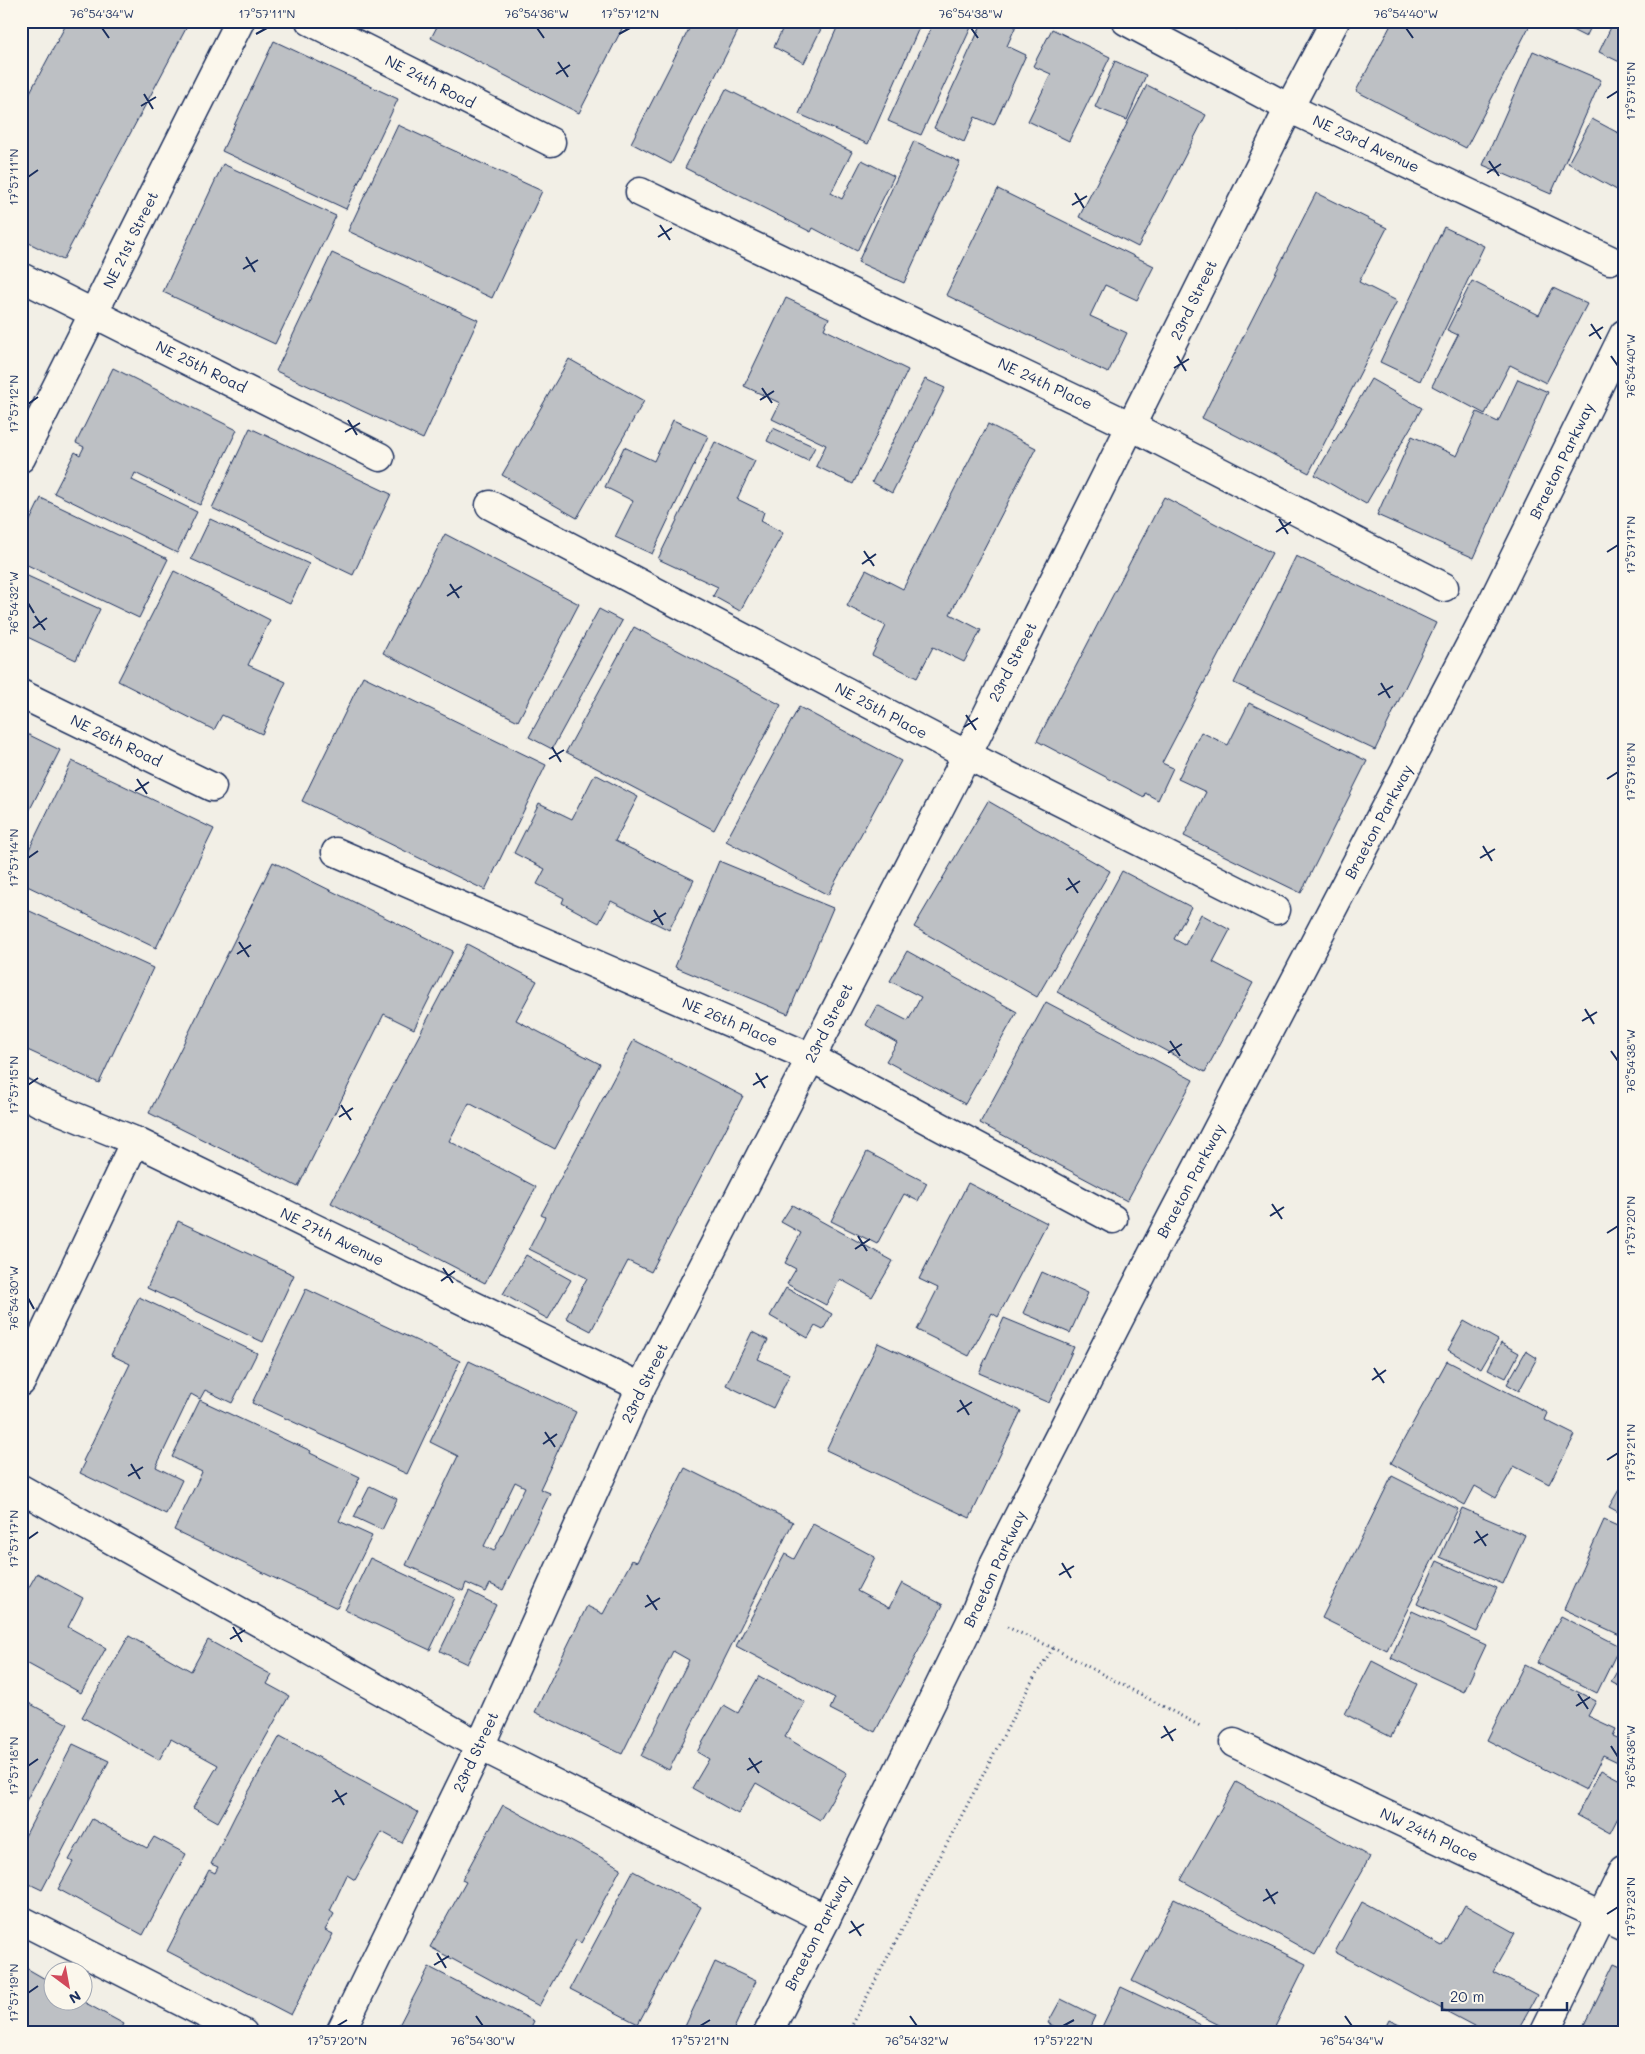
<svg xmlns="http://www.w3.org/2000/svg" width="1645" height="2054" font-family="Mali,sans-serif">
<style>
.building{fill:#bdc0c4;stroke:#1b2f5e;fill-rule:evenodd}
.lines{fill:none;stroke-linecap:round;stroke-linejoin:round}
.street-casing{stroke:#1b2f5e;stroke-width:31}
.secondary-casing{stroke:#1b2f5e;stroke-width:31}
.path{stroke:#1b2f5e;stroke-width:3;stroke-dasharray:1 4;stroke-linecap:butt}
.street{stroke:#fbf7ec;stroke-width:28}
.secondary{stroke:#fbf7ec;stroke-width:28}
.ticks{fill:none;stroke:#1b2f5e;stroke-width:2}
.labels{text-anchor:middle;stroke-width:4.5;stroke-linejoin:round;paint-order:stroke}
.street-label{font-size:15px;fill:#1b2f5e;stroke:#fbf7ec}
.neatline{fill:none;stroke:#1b2f5e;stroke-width:2}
.ticks-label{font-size:12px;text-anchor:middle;fill:#1b2f5e}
</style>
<rect width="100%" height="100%" fill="#f2efe6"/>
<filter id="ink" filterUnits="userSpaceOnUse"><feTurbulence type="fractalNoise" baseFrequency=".02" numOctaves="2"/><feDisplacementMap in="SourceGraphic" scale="10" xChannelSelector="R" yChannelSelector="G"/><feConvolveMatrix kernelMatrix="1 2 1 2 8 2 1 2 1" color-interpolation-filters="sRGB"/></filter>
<g filter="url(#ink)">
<g class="building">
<polygon points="68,21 190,21 63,260 21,239 21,109"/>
<polygon points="440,21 626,21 579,113 431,38"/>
<polygon points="693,21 743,21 671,164 631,143"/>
<polygon points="786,21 825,21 804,63 774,47"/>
<polygon points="840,21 922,21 868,144 799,114"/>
<polygon points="934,21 974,21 921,135 888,121"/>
<polygon points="983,21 1018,21 1007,46 1026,55 994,125 975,117 964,142 934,128"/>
<polygon points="1221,21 1241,21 1237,29"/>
<polygon points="1221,21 1241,21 1237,29"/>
<polygon points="1393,21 1532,21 1466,148 1356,91"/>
<polygon points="1554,21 1594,21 1586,37"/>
<polygon points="1614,21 1624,21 1624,64 1599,52"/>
<polygon points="1052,29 1110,57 1069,141 1028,121 1051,74 1033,66"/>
<polygon points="274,41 398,99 346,209 222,151"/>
<polygon points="1533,51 1601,80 1551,194 1483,165"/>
<polygon points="1115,61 1146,75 1127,120 1095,107"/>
<polygon points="1147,85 1206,115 1138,247 1079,217"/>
<polygon points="726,89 852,152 831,193 842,199 862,160 894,176 857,251 813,228 811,232 685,168"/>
<polygon points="1592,119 1624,136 1624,194 1568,163"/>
<polygon points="398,125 542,191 492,298 348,231"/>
<polygon points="914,141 960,162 904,283 858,262"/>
<polygon points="223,164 336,216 275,344 163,292"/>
<polygon points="998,189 1154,266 1137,300 1105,285 1090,316 1127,333 1108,373 946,295"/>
<polygon points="1316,193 1387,228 1359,282 1397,301 1309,473 1202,418"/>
<polygon points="1444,227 1484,246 1420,381 1380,362"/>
<polygon points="332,253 478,320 423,439 276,371"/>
<polygon points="1472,281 1539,315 1553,288 1587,304 1546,383 1510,365 1485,414 1432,386 1458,335 1447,330"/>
<polygon points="786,298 829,318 824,329 908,370 853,484 816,466 826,445 772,419 780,403 744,386"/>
<polygon points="569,359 644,401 577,518 502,475"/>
<polygon points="113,368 237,430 200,505 135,473 132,480 197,512 177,553 54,493 75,452 80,455 84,447 76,443"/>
<polygon points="925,379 945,388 892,493 872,482"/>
<polygon points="1371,379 1422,408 1366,504 1315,475"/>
<polygon points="1518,379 1548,392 1474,558 1377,515 1412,436 1457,456 1477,412 1498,422"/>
<polygon points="673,420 708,436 652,554 615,537 633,501 605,487 624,447 654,461"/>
<polygon points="988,424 1036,448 950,614 981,630 964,662 933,647 917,678 872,655 886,626 847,606 866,570 903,589"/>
<polygon points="250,428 391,494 353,575 212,508"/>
<polygon points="773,428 815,447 808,461 767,441"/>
<polygon points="715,442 755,461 737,499 764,512 761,521 783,533 740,611 713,596 718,587 658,559"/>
<polygon points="1164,497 1272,553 1162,763 1173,768 1158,800 1145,793 1144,797 1037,741"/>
<polygon points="41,498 168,559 139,618 21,562 21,539"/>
<polygon points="210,519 309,564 290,604 191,559"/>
<polygon points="445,534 579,604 518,721 383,653"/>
<polygon points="1296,556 1436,623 1375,750 1234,683"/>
<polygon points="174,571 270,620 248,665 286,682 262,734 222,715 214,730 118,681"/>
<polygon points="21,573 100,609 76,660 21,634"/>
<polygon points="599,609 622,621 552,749 529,737"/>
<polygon points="634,627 781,705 714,830 566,752"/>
<polygon points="363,676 546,765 485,890 302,801"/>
<polygon points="1249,703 1367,761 1301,893 1184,836 1206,792 1178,779 1201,732 1228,745"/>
<polygon points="799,707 901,761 828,895 726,841"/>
<polygon points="21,731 60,750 21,827"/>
<polygon points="72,761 214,829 156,948 21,883 21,866"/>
<polygon points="595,774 638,797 615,841 694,880 669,930 611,901 599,923 562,903 564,898 537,884 545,869 514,853 539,803 572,819"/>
<polygon points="988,801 1110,871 1037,997 914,927"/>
<polygon points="719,861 833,908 788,1014 675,967"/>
<polygon points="273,862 453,951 414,1029 384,1014 298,1187 149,1113"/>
<polygon points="1122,871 1191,907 1174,939 1185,945 1201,914 1230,930 1213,962 1253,983 1205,1072 1057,992"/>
<polygon points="21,907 153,968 99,1083 21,1047"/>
<polygon points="467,944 537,981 516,1020 600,1064 555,1149 469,1103 449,1141 536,1187 485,1283 331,1203"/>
<polygon points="907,951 1017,1012 965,1104 886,1061 897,1043 866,1025 877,1005 908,1021 921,997 890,981"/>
<polygon points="1046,1002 1193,1080 1127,1201 980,1123"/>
<polygon points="634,1040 743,1096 651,1272 628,1261 591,1331 566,1318 587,1278 529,1249 545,1217 541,1215"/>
<polygon points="867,1152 927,1183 918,1201 904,1194 877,1244 831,1221"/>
<polygon points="968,1183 1047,1223 998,1317 992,1313 969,1356 917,1330 938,1288 919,1279"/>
<polygon points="792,1205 893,1261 872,1297 840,1279 826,1305 787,1284 796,1269 785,1263 801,1233 781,1222"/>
<polygon points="178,1221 294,1275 263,1342 147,1288"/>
<polygon points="526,1255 571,1280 548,1319 503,1294"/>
<polygon points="1042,1272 1088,1293 1070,1333 1023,1313"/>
<polygon points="786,1288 832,1314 823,1330 815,1326 808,1338 770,1316"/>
<polygon points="306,1289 460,1361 407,1474 252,1403"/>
<polygon points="139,1297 257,1353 232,1403 205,1390 200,1399 191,1394 156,1467 182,1480 166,1514 80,1473 85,1463 83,1461 130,1364 111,1355"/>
<polygon points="1004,1318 1074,1347 1049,1403 979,1373"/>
<polygon points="1464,1321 1498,1340 1481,1369 1448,1350"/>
<polygon points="752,1332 768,1340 758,1359 790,1374 773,1408 726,1385"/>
<polygon points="878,1343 1021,1411 970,1518 826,1450"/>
<polygon points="1501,1343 1519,1353 1506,1378 1488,1369"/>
<polygon points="1526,1351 1537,1358 1519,1391 1507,1384"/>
<path d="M 469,1361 L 576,1412 L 540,1489 L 550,1493 L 503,1590 L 490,1584 L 486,1592 L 466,1583 L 463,1591 L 406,1565 L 458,1456 L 430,1442 ZM 515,1482 L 525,1487 L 494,1551 L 484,1546 Z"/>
<polygon points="1447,1361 1548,1413 1545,1420 1575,1435 1549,1484 1514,1466 1496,1498 1475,1486 1465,1505 1391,1463"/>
<polygon points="200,1400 294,1444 294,1443 311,1451 310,1453 360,1477 339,1521 372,1536 337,1608 174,1530 202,1472 172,1457"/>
<polygon points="685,1468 793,1522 669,1770 641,1756 689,1660 673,1651 622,1754 535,1712 587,1606 603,1614 632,1560 637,1562"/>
<polygon points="1392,1476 1458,1509 1387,1650 1322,1618"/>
<polygon points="1624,1481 1624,1515 1609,1507"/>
<polygon points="370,1486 397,1499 382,1530 354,1517"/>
<polygon points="1462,1508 1525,1535 1503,1584 1440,1557"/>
<polygon points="1604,1520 1624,1529 1624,1637 1564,1609"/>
<polygon points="813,1524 875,1557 857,1591 889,1608 902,1583 943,1605 875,1732 830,1709 835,1698 736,1646 785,1554 794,1559"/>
<polygon points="370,1558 455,1598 430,1650 345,1610"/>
<polygon points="1437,1561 1497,1588 1477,1632 1417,1604"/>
<polygon points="37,1573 83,1598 68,1627 106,1648 81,1693 21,1660 21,1601"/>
<polygon points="469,1591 496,1605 467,1664 440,1651"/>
<polygon points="1412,1611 1486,1645 1464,1692 1391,1658"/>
<polygon points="1561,1616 1620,1646 1597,1693 1537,1663"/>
<polygon points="129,1636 191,1671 208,1640 272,1675 267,1684 289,1696 218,1822 193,1808 218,1765 171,1739 159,1760 82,1717"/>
<polygon points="1624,1659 1624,1689 1611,1682"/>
<polygon points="1372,1661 1417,1684 1391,1737 1345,1714"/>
<polygon points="1524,1665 1596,1701 1588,1716 1616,1729 1613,1736 1624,1741 1624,1765 1603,1755 1586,1790 1487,1740"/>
<polygon points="759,1676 805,1702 785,1737 847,1773 820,1820 756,1783 738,1814 692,1788 709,1759 697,1752 724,1705 738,1713"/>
<polygon points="21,1699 68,1724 21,1810"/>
<polygon points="280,1736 418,1812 402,1843 382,1832 355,1880 347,1875 330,1911 334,1914 325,1930 333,1934 291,2015 167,1951 209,1870 215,1873 218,1867 211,1864 236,1814"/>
<polygon points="73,1744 109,1761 42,1890 21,1880 21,1844"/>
<polygon points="1601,1770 1624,1782 1624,1806 1610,1833 1577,1815"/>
<polygon points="1236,1782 1370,1857 1315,1955 1181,1880"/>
<polygon points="503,1805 621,1868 581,1943 576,1940 539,2006 430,1947 466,1882 462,1880"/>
<polygon points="92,1819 147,1848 154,1837 186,1854 143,1935 58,1889 73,1862 69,1860"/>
<polygon points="633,1871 701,1907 638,2024 570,1989"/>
<polygon points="1174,1899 1306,1964 1272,2033 1235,2033 1132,1981"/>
<polygon points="1362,1902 1442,1946 1465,1905 1515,1933 1493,1972 1537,1995 1516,2033 1487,2033 1335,1952"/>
<polygon points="715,1962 756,1981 732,2033 682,2033"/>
<polygon points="1615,1963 1624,1967 1624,2033 1581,2033"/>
<polygon points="21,1965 52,1983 52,2002 82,2001 124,2024 119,2033 21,2033"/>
<polygon points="429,1967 534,2021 528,2033 395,2033"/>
<polygon points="1121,1987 1218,2033 1103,2033 1100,2031"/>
<polygon points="1061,1999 1095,2016 1087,2033 1066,2033 1048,2023"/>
<polygon points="1389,2019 1418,2033 1382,2033"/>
</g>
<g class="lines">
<g class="street-casing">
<g id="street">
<polyline points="310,21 551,142"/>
<polyline points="1126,21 1289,108 1610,260"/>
<polyline points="640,192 1131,426 1444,587"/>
<polyline points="21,277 380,457"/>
<polyline points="21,458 240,21"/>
<polyline points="490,505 967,755 1276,910"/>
<polyline points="21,694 212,787"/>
<polyline points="336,852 812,1058 1113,1219"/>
<polyline points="21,1092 39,1102 135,1141 641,1387"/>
<polyline points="21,1382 135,1141"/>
<polyline points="21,1489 480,1746 826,1919"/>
<polyline points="1234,1743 1624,1927"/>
<polyline points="21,1920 243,2033"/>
<polyline points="340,2033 480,1746 641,1387 967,755 1289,108 1335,21"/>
<polyline points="1544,2033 1624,1870"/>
</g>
</g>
<g class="secondary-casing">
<polyline id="secondary" points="768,2033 826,1919 975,1613 995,1562 1158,1243 1489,609 1624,334"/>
</g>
<g class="path">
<polyline points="1007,1627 1053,1648 1202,1727"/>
<polyline points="848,2033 1032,1681 1053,1648"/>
</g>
<use href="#street" class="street"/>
<use href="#secondary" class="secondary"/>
</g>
</g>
<path class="ticks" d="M 102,28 L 109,38M 537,28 L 544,38M 971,28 L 978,38M 1406,28 L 1413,38M 256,34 L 267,28M 619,34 L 630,28M 558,62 L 568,77M 556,74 L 570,65M 144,94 L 153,109M 1607,98 L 1618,91M 141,106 L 156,97M 1489,161 L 1499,176M 1487,173 L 1501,164M 28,177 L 38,170M 1075,193 L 1084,208M 1072,205 L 1087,196M 660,225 L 670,240M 658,237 L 672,228M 246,257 L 255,272M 243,269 L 258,260M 1591,324 L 1601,339M 1589,336 L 1603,327M 1177,356 L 1186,371M 1611,356 L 1618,366M 1174,368 L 1189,359M 762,388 L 772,403M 760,400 L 774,391M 28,404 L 38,397M 348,420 L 357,435M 345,432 L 360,423M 1279,519 L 1288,534M 1276,532 L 1291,522M 864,551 L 874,566M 1607,552 L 1618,545M 862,564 L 876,554M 450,584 L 459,598M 447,596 L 462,586M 28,603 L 34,613M 35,616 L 45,630M 33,628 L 47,618M 1381,683 L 1390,698M 1378,695 L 1393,686M 966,715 L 976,730M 964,727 L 978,718M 552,747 L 561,762M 549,759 L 564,750M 137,779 L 147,794M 1607,779 L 1618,772M 135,791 L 149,782M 1483,846 L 1492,861M 28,858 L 38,851M 1480,858 L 1495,849M 1068,878 L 1078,893M 1066,890 L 1080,881M 654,910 L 663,925M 651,922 L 666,913M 239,942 L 249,957M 237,954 L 251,945M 1585,1009 L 1594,1024M 1582,1021 L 1597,1012M 1170,1041 L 1180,1056M 1611,1051 L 1618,1061M 1168,1053 L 1182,1044M 756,1073 L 765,1088M 28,1085 L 38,1078M 753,1085 L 768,1076M 341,1105 L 351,1120M 339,1117 L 353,1108M 1272,1204 L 1282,1219M 1270,1216 L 1284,1207M 1607,1233 L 1618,1226M 858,1236 L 867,1251M 855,1249 L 870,1239M 443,1268 L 453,1283M 441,1281 L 455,1271M 28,1298 L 34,1309M 1374,1368 L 1384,1383M 1372,1380 L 1386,1370M 960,1400 L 969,1415M 957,1412 L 972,1402M 545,1432 L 555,1447M 543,1444 L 557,1434M 1607,1460 L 1618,1453M 131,1464 L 140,1479M 128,1476 L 143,1467M 1476,1531 L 1486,1546M 28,1539 L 38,1532M 1474,1543 L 1488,1534M 1062,1563 L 1071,1578M 1059,1575 L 1074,1566M 647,1595 L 657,1610M 645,1607 L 660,1598M 233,1627 L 242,1642M 230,1639 L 245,1630M 1578,1694 L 1588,1709M 1576,1706 L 1590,1697M 1164,1726 L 1173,1741M 1161,1738 L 1176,1729M 1611,1746 L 1618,1757M 749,1758 L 759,1773M 28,1766 L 38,1759M 747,1770 L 762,1761M 335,1790 L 344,1805M 332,1802 L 347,1793M 1266,1889 L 1275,1904M 1263,1901 L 1278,1892M 1607,1914 L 1618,1907M 851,1921 L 861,1936M 849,1933 L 864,1924M 437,1953 L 446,1968M 434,1965 L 449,1956M 28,1993 L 38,1986M 476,2016 L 483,2026M 910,2016 L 917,2026M 1345,2016 L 1352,2026M 337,2026 L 347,2020M 700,2026 L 710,2020M 1063,2026 L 1074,2020"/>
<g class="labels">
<g class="street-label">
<text transform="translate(430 82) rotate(27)" y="5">NE 24th Road</text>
<text transform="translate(1366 144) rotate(25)" y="5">NE 23rd Avenue</text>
<text transform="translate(131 240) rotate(-64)" y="5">NE 21st Street</text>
<text transform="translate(1194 300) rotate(-64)" y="5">23rd Street</text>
<text transform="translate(201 367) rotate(26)" y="5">NE 25th Road</text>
<text transform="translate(1045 384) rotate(25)" y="5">NE 24th Place</text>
<text transform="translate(1562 461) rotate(-64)" y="5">Braeton Parkway</text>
<text transform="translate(1013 662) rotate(-63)" y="5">23rd Street</text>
<text transform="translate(881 711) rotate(28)" y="5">NE 25th Place</text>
<text transform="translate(116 741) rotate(26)" y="5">NE 26th Road</text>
<text transform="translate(1379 822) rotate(-62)" y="5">Braeton Parkway</text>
<text transform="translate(730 1022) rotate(23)" y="5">NE 26th Place</text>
<text transform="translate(829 1023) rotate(-63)" y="5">23rd Street</text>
<text transform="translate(1191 1181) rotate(-62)" y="5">Braeton Parkway</text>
<text transform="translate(332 1237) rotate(26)" y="5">NE 27th Avenue</text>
<text transform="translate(645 1383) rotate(-64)" y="5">23rd Street</text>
<text transform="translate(995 1569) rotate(-65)" y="5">Braeton Parkway</text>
<text transform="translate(476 1752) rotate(-65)" y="5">23rd Street</text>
<text transform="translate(1429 1835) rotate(25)" y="5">NW 24th Place</text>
<text transform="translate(818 1933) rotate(-63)" y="5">Braeton Parkway</text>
</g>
</g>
<rect width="1645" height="2054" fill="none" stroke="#fbf7ec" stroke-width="55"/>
<g transform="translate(68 1986) rotate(148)"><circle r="24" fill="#fbf7ec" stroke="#a1a7b3"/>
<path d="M0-4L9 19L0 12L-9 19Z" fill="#d1495b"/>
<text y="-8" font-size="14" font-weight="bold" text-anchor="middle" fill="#1b2f5e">N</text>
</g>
<path d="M1442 2002v8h125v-8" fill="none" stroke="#1b2f5e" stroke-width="2.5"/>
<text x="1450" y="2002" font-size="15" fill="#1b2f5e" stroke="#fbf7ec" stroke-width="4" paint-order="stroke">20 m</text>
<rect x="28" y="28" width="1590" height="1998" class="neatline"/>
<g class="ticks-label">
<text x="102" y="18">76°54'34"W</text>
<text x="267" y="18">17°57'11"N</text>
<text x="537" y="18">76°54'36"W</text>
<text x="630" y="18">17°57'12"N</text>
<text x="971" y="18">76°54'38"W</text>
<text x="1406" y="18">76°54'40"W</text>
<text transform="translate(1631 91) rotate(-90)" y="4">17°57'15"N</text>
<text transform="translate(14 177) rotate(-90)" y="4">17°57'11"N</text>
<text transform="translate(1631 366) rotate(-90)" y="4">76°54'40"W</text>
<text transform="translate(14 404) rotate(-90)" y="4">17°57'12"N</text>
<text transform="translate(1631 545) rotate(-90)" y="4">17°57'17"N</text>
<text transform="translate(14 603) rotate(-90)" y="4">76°54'32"W</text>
<text transform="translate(1631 772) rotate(-90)" y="4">17°57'18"N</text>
<text transform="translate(14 858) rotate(-90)" y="4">17°57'14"N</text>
<text transform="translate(1631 1061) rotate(-90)" y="4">76°54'38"W</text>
<text transform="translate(14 1085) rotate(-90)" y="4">17°57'15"N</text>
<text transform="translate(1631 1226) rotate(-90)" y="4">17°57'20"N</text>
<text transform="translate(14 1298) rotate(-90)" y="4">76°54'30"W</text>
<text transform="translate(1631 1453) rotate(-90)" y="4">17°57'21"N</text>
<text transform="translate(14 1539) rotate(-90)" y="4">17°57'17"N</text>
<text transform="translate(1631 1757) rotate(-90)" y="4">76°54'36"W</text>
<text transform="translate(14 1766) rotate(-90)" y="4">17°57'18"N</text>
<text transform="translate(1631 1907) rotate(-90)" y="4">17°57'23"N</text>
<text transform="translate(14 1993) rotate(-90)" y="4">17°57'19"N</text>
<text x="337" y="2045">17°57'20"N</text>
<text x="483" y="2045">76°54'30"W</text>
<text x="700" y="2045">17°57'21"N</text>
<text x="917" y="2045">76°54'32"W</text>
<text x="1063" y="2045">17°57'22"N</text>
<text x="1352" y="2045">76°54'34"W</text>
</g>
</svg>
